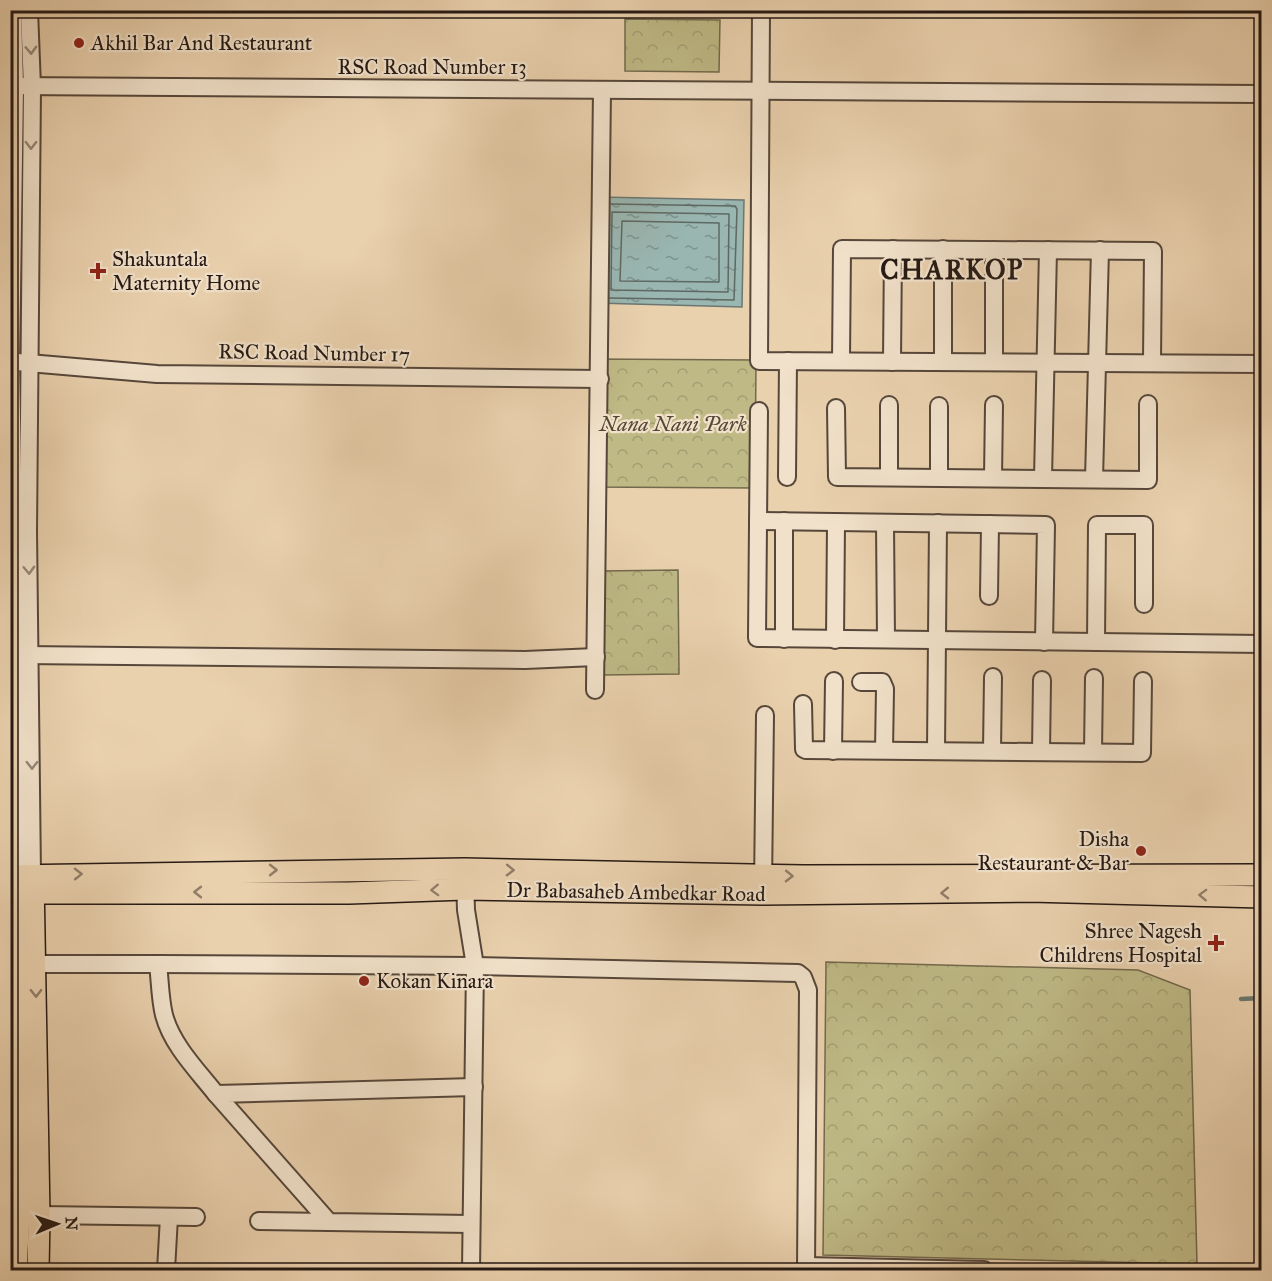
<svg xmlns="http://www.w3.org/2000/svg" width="1272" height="1281" font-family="'IM FELL Great Primer',serif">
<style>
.park{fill:url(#park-crowns);stroke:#72694c;stroke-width:1.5}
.water{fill:url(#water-ripples);stroke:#6b7772;stroke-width:1.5}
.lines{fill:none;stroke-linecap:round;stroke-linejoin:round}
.shore{stroke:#5f6862;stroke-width:1.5}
.stream{stroke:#6b7772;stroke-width:4.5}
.minor-casing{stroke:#56473a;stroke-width:20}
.major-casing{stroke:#251914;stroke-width:24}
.minor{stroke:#f1e1ca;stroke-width:16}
.major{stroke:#ead1ae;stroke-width:21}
.oneway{stroke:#958778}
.oneway2{stroke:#917e69}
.poi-dot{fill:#8f2418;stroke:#f1e1ca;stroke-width:2}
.labels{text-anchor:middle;stroke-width:4.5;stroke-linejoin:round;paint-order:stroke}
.poi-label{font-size:21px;fill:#251914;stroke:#f1e1ca;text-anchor:start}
.street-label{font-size:21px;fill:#251914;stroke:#f1e1ca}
.park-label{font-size:21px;font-style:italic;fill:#534936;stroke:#f1e1ca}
.district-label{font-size:27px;font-weight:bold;letter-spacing:1.5px;fill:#251914;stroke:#f1e1ca}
</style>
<defs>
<pattern id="park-crowns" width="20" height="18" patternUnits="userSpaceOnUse" patternTransform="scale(1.5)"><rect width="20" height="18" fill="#beb985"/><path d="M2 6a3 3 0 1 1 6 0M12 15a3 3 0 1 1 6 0" fill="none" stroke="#a39e72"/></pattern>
<pattern id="water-ripples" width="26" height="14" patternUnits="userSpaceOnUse" patternTransform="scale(1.5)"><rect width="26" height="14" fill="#99b6b1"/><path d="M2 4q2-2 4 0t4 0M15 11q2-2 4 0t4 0" fill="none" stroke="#7d938f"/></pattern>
</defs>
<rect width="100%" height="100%" fill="#ead1ae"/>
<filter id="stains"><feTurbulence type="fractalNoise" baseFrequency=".00333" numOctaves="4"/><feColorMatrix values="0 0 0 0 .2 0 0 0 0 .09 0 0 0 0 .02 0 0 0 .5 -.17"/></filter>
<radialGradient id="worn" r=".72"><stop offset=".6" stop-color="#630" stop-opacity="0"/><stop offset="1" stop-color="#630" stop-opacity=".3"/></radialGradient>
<g class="park">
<polygon points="625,19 720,20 719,72 625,71"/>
<polygon points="590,359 756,360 755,488 590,487"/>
<polygon points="678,570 679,674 602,675 601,571"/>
<polygon points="826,962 1138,970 1190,990 1197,1264 823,1255"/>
</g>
<polygon class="water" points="598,197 744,200 742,307 596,303"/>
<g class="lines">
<g class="shore">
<polygon points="612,212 729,214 728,292 611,290"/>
<polygon points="622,221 719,223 719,282 620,281"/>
<polyline points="609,298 734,300 737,209 735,206 610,204"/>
</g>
<polyline class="stream" points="1241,999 1262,998"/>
<g class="minor-casing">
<g id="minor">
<polyline points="13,10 15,87 11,361 20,875"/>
<polyline points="29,10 32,87 28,531 32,875"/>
<polyline points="761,10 759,361 1262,364"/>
<polyline points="10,86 1262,94"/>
<polyline points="841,361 842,249 1153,251 1152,363"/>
<polyline points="17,362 157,374 600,379"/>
<polyline points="892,362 893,249"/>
<polyline points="943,362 943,249"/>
<polyline points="994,362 994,250"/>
<polyline points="836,408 837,477 1148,480 1148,404"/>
<polyline points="759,411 757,638 1262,644"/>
<polyline points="787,477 788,361"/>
<polyline points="889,477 889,405"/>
<polyline points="939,477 939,406"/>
<polyline points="993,478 994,405"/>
<polyline points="1043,478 1048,250"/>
<polyline points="1094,479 1100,250"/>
<polyline points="758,521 1046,525 1044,642"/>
<polyline points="784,521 784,639"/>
<polyline points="885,523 886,639"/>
<polyline points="989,596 990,524"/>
<polyline points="835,640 836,523"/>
<polyline points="1096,642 1097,525 1144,525 1144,604"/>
<polyline points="21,655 525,660 596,657"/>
<polyline points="861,682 882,682 885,689 884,750"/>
<polyline points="595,690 602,90"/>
<polyline points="803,704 804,749 806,750 1142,753 1143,681"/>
<polyline points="936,750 938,523"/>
<polyline points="833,751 834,681"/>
<polyline points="992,751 993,677"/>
<polyline points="1041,751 1042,680"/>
<polyline points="1093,752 1094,678"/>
<polyline points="465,879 466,910 475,966 471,1270"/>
<polyline points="763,887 765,715"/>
<path d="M 35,964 L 158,964 C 160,980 160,999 164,1015 C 172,1045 197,1070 216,1094"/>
<polyline points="158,964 475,966 798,973 803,977 808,990 806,1270"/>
<polyline points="39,1215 196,1217"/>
<polyline points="259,1221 329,1222"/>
<polyline points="471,1224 329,1222 216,1094 474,1087"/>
<polyline points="806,1266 984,1270"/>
<polyline points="166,1270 169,1217"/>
</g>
</g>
<g class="major-casing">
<g id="major">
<polyline points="10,876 465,869 803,876 1262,875"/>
<polyline points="33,878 39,1215 38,1270"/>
<polyline points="10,889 34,893 349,893 465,889 763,894 1030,891 1262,897"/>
<polyline points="16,1270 19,1214 19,878"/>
</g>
</g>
<use href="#minor" class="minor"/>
<use href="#major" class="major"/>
</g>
<defs><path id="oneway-chevron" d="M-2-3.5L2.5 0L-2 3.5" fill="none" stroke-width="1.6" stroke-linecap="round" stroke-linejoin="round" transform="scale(1.5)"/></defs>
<g class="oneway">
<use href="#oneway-chevron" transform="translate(31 50) rotate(88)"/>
<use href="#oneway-chevron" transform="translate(31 145) rotate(91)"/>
<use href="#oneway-chevron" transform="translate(29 570) rotate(88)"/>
<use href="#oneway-chevron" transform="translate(32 765) rotate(90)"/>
</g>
<g class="oneway2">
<use href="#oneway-chevron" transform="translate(273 870)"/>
<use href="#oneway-chevron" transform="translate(510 870) rotate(1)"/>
<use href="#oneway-chevron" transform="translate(78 874) rotate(-1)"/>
<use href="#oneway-chevron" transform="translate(789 876) rotate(1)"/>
<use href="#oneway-chevron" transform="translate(435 890) rotate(178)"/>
<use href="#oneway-chevron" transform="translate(198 892) rotate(180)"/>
<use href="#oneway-chevron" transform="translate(945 893) rotate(179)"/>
<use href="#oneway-chevron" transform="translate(1203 895) rotate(-178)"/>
<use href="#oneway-chevron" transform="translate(36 993) rotate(89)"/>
</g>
<g class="poi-dot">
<circle cx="79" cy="43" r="6"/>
<path d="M95 262h6v6h6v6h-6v6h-6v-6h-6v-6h6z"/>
<circle cx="1141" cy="851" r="6"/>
<path d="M1213 934h6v6h6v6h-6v6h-6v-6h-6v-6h6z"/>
<circle cx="364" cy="981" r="6"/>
</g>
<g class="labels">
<g class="poi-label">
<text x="91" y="50">Akhil Bar And Restaurant</text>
<text x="112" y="266">Shakuntala<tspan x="112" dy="24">Maternity Home</tspan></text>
<text x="1129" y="846" text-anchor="end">Disha<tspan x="1129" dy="24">Restaurant &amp; Bar</tspan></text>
<text x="1202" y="938" text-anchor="end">Shree Nagesh<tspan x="1202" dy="24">Childrens Hospital</tspan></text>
<text x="376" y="988">Kokan Kinara</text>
</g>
<g class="street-label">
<text x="432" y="74">RSC Road Number 13</text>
<text transform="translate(314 353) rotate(1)" y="7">RSC Road Number 17</text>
<text transform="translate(636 892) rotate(1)" y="7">Dr Babasaheb Ambedkar Road</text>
</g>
<g class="park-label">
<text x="673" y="431">Nana Nani Park</text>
</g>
<g class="district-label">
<text x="952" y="279">CHARKOP</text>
</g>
</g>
<rect width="1272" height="1281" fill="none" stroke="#ead1ae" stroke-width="36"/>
<rect x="12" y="12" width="1248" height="1257" fill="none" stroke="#251914" stroke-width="3"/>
<rect x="18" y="18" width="1236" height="1245" fill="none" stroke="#251914" stroke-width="1.5"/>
<g transform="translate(57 1224) rotate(88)" stroke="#f1e1ca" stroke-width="4.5" paint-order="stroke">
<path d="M0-4.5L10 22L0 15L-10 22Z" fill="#251914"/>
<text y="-9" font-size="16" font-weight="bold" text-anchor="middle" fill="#251914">N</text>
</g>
<rect width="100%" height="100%" filter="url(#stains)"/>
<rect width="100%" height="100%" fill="url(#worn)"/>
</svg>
